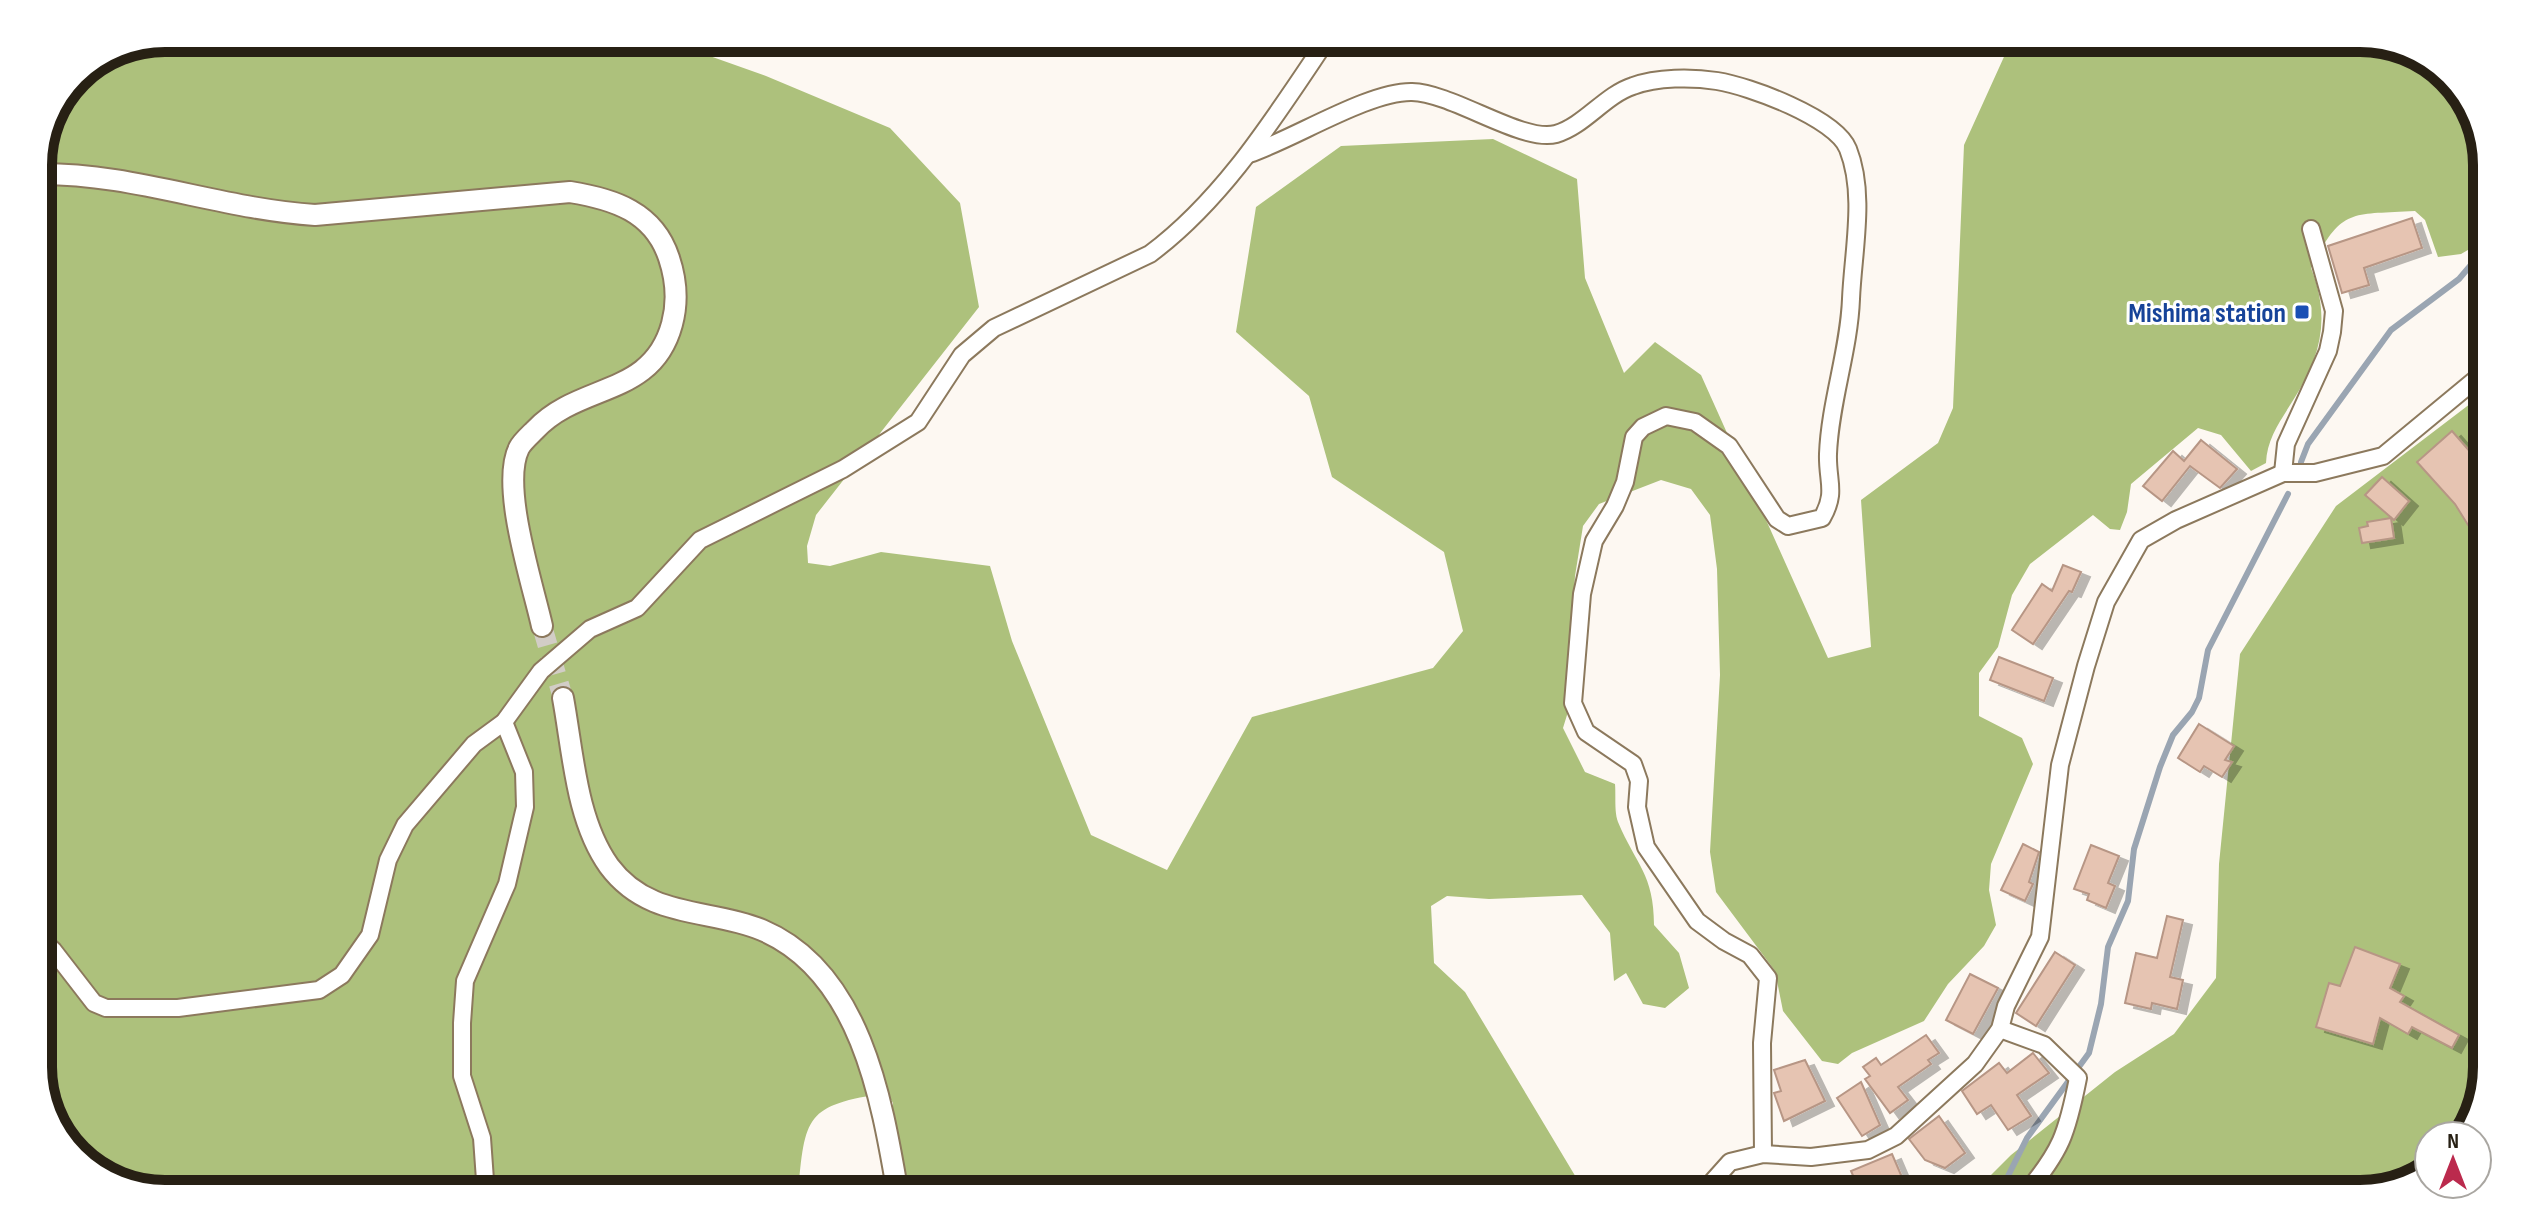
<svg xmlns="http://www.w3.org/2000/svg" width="2525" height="1232" font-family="'Sofia Sans Condensed',sans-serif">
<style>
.forest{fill:#adc17c}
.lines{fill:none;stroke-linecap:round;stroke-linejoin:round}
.stream{stroke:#9aa5b2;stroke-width:6}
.building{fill:#e6c4b2;stroke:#b79685;stroke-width:2;filter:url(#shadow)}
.tertiary-tunnel{stroke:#d2cdc6;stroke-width:20;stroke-dasharray:20 10;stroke-linecap:butt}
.minor-casing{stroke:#8c795d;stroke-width:20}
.tertiary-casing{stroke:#8c795d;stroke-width:24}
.minor{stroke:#fff;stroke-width:16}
.tertiary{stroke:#fff;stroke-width:20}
.transit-dot{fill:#1a4fb4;stroke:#fff;stroke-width:3}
.labels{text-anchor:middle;stroke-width:6;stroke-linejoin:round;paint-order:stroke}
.transit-label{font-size:28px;font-weight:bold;fill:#164399;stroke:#fff;text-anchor:end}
.rim{fill:none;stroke:#272014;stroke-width:10}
</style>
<defs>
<filter id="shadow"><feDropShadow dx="9" dy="5" stdDeviation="0" flood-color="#0004"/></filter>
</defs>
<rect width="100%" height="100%" fill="#fdf8f2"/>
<g class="forest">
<path d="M 165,38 L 659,38 L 766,76 L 890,128 L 960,203 L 979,307 L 816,515 L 807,546 L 808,563 L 830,566 L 881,552 L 990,566 L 1012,641 L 1091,835 L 1167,870 L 1252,717 L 1433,668 L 1463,631 L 1444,552 L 1332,477 L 1309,396 L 1236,332 L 1256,207 L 1341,146 L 1493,139 L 1577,179 L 1585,278 L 1624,373 L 1655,342 L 1701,375 L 1828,658 L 1871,647 L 1861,500 L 1938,443 L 1953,408 L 1964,145 L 2008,48 L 2025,38 L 2360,38 L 2416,51 L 2465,94 L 2487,157 L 2487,239 L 2461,254 L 2438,257 L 2425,220 L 2415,211 C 2350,215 2342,207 2311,268 C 2331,319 2321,357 2292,402 C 2279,423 2267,439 2266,463 L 2251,471 L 2221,435 L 2198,428 L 2131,484 L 2127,512 L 2120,530 L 2110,529 L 2093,515 L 2030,564 L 2012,595 L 1998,647 L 1979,673 L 1979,716 L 2022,738 L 2033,764 L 1991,864 L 1989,890 L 1996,925 L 1984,946 L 1948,984 L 1924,1021 L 1852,1053 L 1838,1064 L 1822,1061 L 1783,1011 L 1775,971 L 1716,892 L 1710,852 L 1720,675 L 1717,569 L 1710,515 L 1691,489 L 1661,480 L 1599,504 L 1583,526 L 1575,576 L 1567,715 L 1563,728 L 1585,772 L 1615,784 C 1616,795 1614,812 1618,822 C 1636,865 1654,874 1654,925 L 1679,953 L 1689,988 L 1665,1008 L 1643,1004 L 1626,973 L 1614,981 L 1610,933 L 1582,895 L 1489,899 L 1447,896 L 1431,906 L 1434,963 L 1465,992 L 1586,1194 L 889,1194 L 893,1103 L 887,1093 C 805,1105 805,1116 798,1194 L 165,1194 L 109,1181 L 60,1138 L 38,1076 L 38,157 L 75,75 Z"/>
<polygon points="2487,391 2487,1067 2474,1123 2463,1136 2429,1136 2429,1173 2361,1194 1972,1194 2011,1155 2115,1072 2174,1034 2216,978 2219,864 2240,654 2336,506"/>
</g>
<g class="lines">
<g class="stream">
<polyline points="2301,462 2308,444 2391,330 2459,279 2487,246"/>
<polyline points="1999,1194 2027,1138 2089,1053 2101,1004 2108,947 2128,901 2134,849 2160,767 2173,735 2192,712 2199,698 2208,650 2288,494"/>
</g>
</g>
<g class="building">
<polygon points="2412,218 2422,248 2364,268 2369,285 2342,293 2328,246"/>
<polygon points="2452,431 2479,462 2487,457 2487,518 2476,524 2475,521 2468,525 2455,504 2417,462"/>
<polygon points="2201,440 2237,469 2220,488 2190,466 2162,501 2143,486 2173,451 2184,461"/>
<polygon points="2382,477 2409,501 2394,520 2365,495"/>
<polygon points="2391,518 2394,538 2362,543 2359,528 2368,526 2367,522"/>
<polygon points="2063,565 2081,572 2072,592 2069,591 2033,644 2012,630 2042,584 2052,591"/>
<polygon points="1999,657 2053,678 2044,701 1990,680"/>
<polygon points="2199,724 2234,746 2225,760 2232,762 2222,777 2204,766 2200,772 2178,758"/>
<polygon points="2023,844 2039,852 2029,882 2033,884 2025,901 2001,890"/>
<polygon points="2091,845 2119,856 2108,883 2115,886 2106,908 2087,900 2089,894 2074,889"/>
<polygon points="2167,916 2183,920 2170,977 2183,980 2177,1009 2152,1003 2151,1009 2125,1003 2136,953 2157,958"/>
<polygon points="2355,947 2400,964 2390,988 2404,996 2400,1002 2459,1035 2452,1048 2412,1027 2408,1034 2380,1018 2373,1044 2316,1027 2329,983 2340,986"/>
<polygon points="2055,952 2075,965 2036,1026 2016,1013"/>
<polygon points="1970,974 1998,988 1973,1034 1946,1020"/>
<polygon points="1926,1035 1939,1053 1928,1060 1931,1064 1898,1087 1908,1100 1890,1113 1865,1079 1870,1076 1863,1067 1876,1058 1881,1065"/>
<polygon points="2033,1053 2049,1073 2017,1095 2031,1116 2008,1130 1991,1105 1977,1114 1962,1091 1999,1063 2007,1073"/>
<polygon points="1805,1060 1825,1101 1784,1121 1774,1093 1781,1091 1774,1070"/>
<polygon points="1861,1082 1880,1125 1862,1136 1837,1098"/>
<polygon points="1939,1116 1965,1153 1945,1168 1925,1160 1909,1139"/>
<polygon points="1892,1154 1907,1189 1896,1194 1861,1194 1851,1171"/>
</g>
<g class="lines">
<polyline class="tertiary-tunnel" points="542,626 563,698"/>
<g class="minor-casing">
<g id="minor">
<path d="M 1249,154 C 1294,139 1369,91 1412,92 C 1453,93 1522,143 1556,134 C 1584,126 1605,95 1633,86 C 1657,77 1692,77 1717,81 C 1749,86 1836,118 1848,149 C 1866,194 1853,251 1851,299 C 1849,351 1830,402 1828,454 C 1827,481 1837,492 1822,518 L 1788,526 L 1777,519 L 1729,446 L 1695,422 L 1666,416 L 1643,427 L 1634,437 L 1625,482 L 1615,506 L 1594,541 L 1582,594 L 1573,703 L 1586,732 L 1633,764 L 1639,781 L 1637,807 L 1646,847 L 1697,921 L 1724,941 L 1750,955 L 1768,978 L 1762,1043 L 1763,1154"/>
<polyline points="2283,473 2286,444 2328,351 2332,332 2334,311 2311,229"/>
<path d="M 38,936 L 53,950 L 94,1003 L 106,1008 L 178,1008 L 319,990 L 342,975 L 370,935 L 388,860 L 405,825 L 474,744 L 504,722 L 541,671 L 590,629 L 637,608 L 700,540 L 843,469 L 918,422 L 962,355 L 994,328 L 1150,254 C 1225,198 1276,115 1328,38"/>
<path d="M 2000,1029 L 2044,1045 L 2078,1078 C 2067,1134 2061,1151 2025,1194"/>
<polyline points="486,1194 482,1138 462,1076 462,1023 465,981 507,884 525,807 524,772 504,722"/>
<polyline points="1708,1194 1713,1181 1730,1162 1763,1154 1811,1157 1868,1150 1896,1136 1975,1064 2000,1029 2006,1006 2040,937 2060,765 2086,666 2106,602 2141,540 2176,520 2283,473 2315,473 2383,456 2487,370"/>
</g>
</g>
<g class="tertiary-casing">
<g id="tertiary">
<path d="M 38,174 C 133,173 221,209 315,215 L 570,192 C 614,199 654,212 669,258 C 676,279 678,302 672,324 C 652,398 580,382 535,430 C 530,435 522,442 519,448 C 500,486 533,585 542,626"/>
<path d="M 563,698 C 573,752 576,820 609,866 C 649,920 710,908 762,930 C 861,972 882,1101 898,1194"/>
</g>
</g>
<use href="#minor" class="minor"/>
<use href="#tertiary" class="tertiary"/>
</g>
<rect class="transit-dot" x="2294" y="304" width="16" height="16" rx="4"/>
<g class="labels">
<g class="transit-label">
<text x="2286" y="322">Mishima station</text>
</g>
</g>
<path d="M0 0H2525V1232H0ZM165 52H2360A113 113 0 0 1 2473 165V1067A113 113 0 0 1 2360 1180H165A113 113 0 0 1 52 1067V165A113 113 0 0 1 165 52Z" fill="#fff" fill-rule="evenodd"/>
<path class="rim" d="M165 52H2360A113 113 0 0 1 2473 165V1067A113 113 0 0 1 2360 1180H165A113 113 0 0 1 52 1067V165A113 113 0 0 1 165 52Z"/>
<g transform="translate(2453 1160)"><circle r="38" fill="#ffffff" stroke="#a9a6a1" stroke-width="2"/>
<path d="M0-6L14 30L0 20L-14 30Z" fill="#bb2a4d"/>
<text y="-12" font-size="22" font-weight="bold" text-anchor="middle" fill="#272014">N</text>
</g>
</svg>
